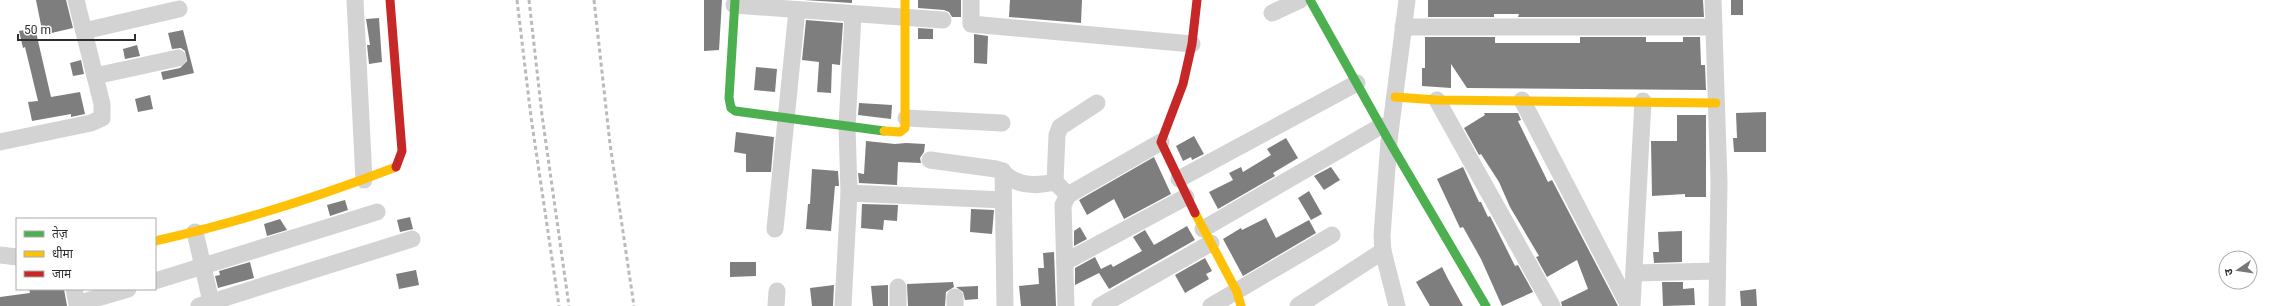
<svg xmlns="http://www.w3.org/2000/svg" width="2274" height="306" font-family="Roboto,'Noto Sans Devanagari',sans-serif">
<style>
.building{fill:#7e7e7e}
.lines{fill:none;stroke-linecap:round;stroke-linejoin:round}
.street{stroke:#d3d3d3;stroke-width:17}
.fast{stroke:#4caf50;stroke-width:9}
.slow{stroke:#ffc107;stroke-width:9}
.jam{stroke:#c62828;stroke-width:9}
.rail{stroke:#bababa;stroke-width:3;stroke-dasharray:4 3;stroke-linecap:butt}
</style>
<rect width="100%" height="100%" fill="#fff"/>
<g class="building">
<polygon points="36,0 66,0 73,28 43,35"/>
<polygon points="704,0 722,0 719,50 704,51"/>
<polygon points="804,0 852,0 852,3"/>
<polygon points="918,0 961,0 961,17 952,17 949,12 944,10 918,8"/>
<polygon points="1010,0 1082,0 1081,23 1009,17"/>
<polygon points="1428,0 1703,0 1704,17 1518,17 1519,14 1494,14 1494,17 1428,17"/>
<rect x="1731" y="0" width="12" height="15"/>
<polygon points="379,18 382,62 369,64 367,45 370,45 366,19"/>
<polygon points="806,20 843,23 840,65 832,64 831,93 817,92 819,62 802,60"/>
<polygon points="35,28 51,97 80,92 85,114 71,117 71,114 32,121 28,102 38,101 25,47 23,48 19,31"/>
<polygon points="918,28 933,29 933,39 918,39"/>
<polygon points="183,30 194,73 163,80 161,72 180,68 187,61 185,51 181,48 172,49 168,33"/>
<polygon points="974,34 988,36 987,64 974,63"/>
<polygon points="1425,37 1495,37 1495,43 1580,43 1580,37 1646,37 1646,42 1683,42 1683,37 1700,37 1701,65 1705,65 1706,90 1467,88 1451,64 1451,88 1422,86 1422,68 1425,68"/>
<polygon points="137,45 140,56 125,59 123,49"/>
<polygon points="81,60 84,74 73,76 70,63"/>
<polygon points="756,67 777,69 775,92 754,90"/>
<polygon points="150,95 153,109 138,112 135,99"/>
<polygon points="859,103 892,105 891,119 858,115"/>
<polygon points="1766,112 1766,152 1734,152 1733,138 1737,138 1736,113"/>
<polygon points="1484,113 1518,113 1521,120 1518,121 1548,182 1552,180 1618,306 1562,306 1561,302 1588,289 1577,260 1547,277 1536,257 1539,256 1510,207 1499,182 1481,154 1479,155 1464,128 1485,115"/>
<polygon points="1677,115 1706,115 1706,197 1685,197 1685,194 1652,196 1651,141 1677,141"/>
<polygon points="736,132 774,137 771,172 746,172 746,154 734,152"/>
<polygon points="1194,136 1204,154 1192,160 1191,157 1183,161 1176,146"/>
<polygon points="1286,138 1298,158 1273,173 1275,176 1218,209 1209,192 1233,180 1229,173 1241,167 1243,172 1271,155 1267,149"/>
<polygon points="866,141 895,144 906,143 925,144 924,152 920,158 921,163 898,162 897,185 859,183 858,173 864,174"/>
<polygon points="1154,157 1171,194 1124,219 1114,199 1087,215 1079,200"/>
<polygon points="1331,167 1340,180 1324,190 1314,176"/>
<polygon points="1463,167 1479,202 1481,202 1488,217 1490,216 1515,266 1518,265 1533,292 1502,306 1481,259 1463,227 1460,228 1437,179"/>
<polygon points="812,169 838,171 839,186 835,186 831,231 806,229 808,204 810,204"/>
<polygon points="1309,191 1322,214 1311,220 1298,198"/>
<polygon points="345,200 348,210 330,216 327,205"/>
<polygon points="862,204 898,205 897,221 884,220 883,230 861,228"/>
<polygon points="971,209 994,210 992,234 970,232"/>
<polygon points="410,217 413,229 400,232 397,220"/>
<polygon points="1266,218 1276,238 1309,220 1316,233 1243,276 1223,239 1241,228 1242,230"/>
<polygon points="280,219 287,230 267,236 264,224"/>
<polygon points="1187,226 1195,240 1109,289 1099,273 1075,285 1075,268 1095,257 1101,269 1111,264 1113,267 1142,251 1133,237 1145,230 1154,245"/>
<polygon points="1080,227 1087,239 1074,246 1074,231"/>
<polygon points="1682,231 1682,262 1654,263 1653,252 1659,252 1658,232"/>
<polygon points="1054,252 1056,306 1021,306 1019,286 1039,284 1038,268 1044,268 1043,253"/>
<polygon points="1205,258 1212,271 1206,274 1209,279 1185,293 1175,275"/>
<polygon points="250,262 254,278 218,288 215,276 220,275 219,271"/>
<polygon points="730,262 756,262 756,276 730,277"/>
<polygon points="1442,267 1448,279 1463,306 1430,306 1416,282"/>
<polygon points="416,270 419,285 399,289 396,274"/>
<polygon points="953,282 954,287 946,292 945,306 908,306 907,284"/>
<polygon points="1662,282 1683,282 1683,289 1694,288 1695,305 1663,306"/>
<polygon points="834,285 833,306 812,306 810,288"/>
<polygon points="888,285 888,306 873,306 871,286"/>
<polygon points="978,286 978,299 965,300 963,292 956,287"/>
<polygon points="29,289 64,289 67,306 0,306 0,297 30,293"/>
<polygon points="1756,289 1757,306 1741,306 1740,291"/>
</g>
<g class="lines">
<g class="street">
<polyline points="355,0 364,180"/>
<polyline points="971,0 971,24 1192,44"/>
<polyline points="1713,0 1719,182 1717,306"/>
<polyline points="734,5 943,20"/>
<polyline points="1272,13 1300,0"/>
<polyline points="1403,27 1714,27"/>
<polyline points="84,31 179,9"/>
<polyline points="95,76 178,58"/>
<polyline points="1437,100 1552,306"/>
<polyline points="1522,100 1629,306"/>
<polyline points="906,118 1002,123"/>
<polyline points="0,142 91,123 102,118 102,104 76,0"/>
<path d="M 930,160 L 996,169 C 1003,171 1006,176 1012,179 C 1025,187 1041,185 1055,182 L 1068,195 L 1161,142"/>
<polyline points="1003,171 1005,306"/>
<polyline points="1179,179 1357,83"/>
<polyline points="1055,182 1057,135 1060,127 1097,103"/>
<polyline points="849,193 1003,200"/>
<polyline points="775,229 797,10"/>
<polyline points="1203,229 1381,126"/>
<polyline points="195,232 212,306"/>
<polyline points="0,255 17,257"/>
<polyline points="1065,262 1186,197"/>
<polyline points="1634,273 1717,271"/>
<polyline points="155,281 377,212"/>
<polyline points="898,287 898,306"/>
<polyline points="74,289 77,304 128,289"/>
<polyline points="199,306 412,239"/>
<polyline points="776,306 777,291"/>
<polyline points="843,306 849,193 847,126 853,15"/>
<polyline points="955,306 955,297"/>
<polyline points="1066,306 1063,205 1068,195"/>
<polyline points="1100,306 1211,243"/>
<polyline points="1211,306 1332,235"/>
<polyline points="1298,306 1383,251"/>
<polyline points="1397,306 1383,251 1382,236 1389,141 1407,0"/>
<polyline points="1632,306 1643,101"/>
</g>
<g class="fast">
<polyline points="735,0 729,98 731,108 735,111 884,131"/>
<polyline points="1310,0 1389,141 1486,306"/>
</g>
<g class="slow">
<polyline points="1395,97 1437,100 1716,103"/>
<polyline points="884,131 900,132 905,128 905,0"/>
<polyline points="1195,213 1237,292 1241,306"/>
<path d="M 155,241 C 236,223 318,197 396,167"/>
</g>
<g class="jam">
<polyline points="390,0 402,151 396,167"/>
<polyline points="1195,213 1161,142 1183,84 1192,44 1197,0"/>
</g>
<g class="rail">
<polyline points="517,0 531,117 559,306"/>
<polyline points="529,0 542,115 569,306"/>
<polyline points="594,0 610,144 634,306"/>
</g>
</g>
<rect x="16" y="218" width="140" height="72" fill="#ffffff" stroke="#ababab"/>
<rect x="24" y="231" width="20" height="6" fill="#4caf50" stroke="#ababab"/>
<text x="52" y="238" font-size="12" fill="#2e2e2e">तेज़</text>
<rect x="24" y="251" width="20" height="6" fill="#ffc107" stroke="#ababab"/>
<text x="52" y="258" font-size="12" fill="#2e2e2e">धीमा</text>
<rect x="24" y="271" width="20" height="6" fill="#c62828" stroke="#ababab"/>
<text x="52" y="278" font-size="12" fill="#2e2e2e">जाम</text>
<g transform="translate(2238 270) rotate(257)"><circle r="19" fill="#ffffff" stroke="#ababab"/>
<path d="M0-3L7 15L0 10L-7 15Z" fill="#777777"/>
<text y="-6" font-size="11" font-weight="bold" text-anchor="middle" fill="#2e2e2e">उ</text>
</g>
<path d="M18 34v6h117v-6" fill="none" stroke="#2e2e2e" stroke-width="2"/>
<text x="24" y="34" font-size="12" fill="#2e2e2e" stroke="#ffffff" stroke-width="3" paint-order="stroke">50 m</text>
</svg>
